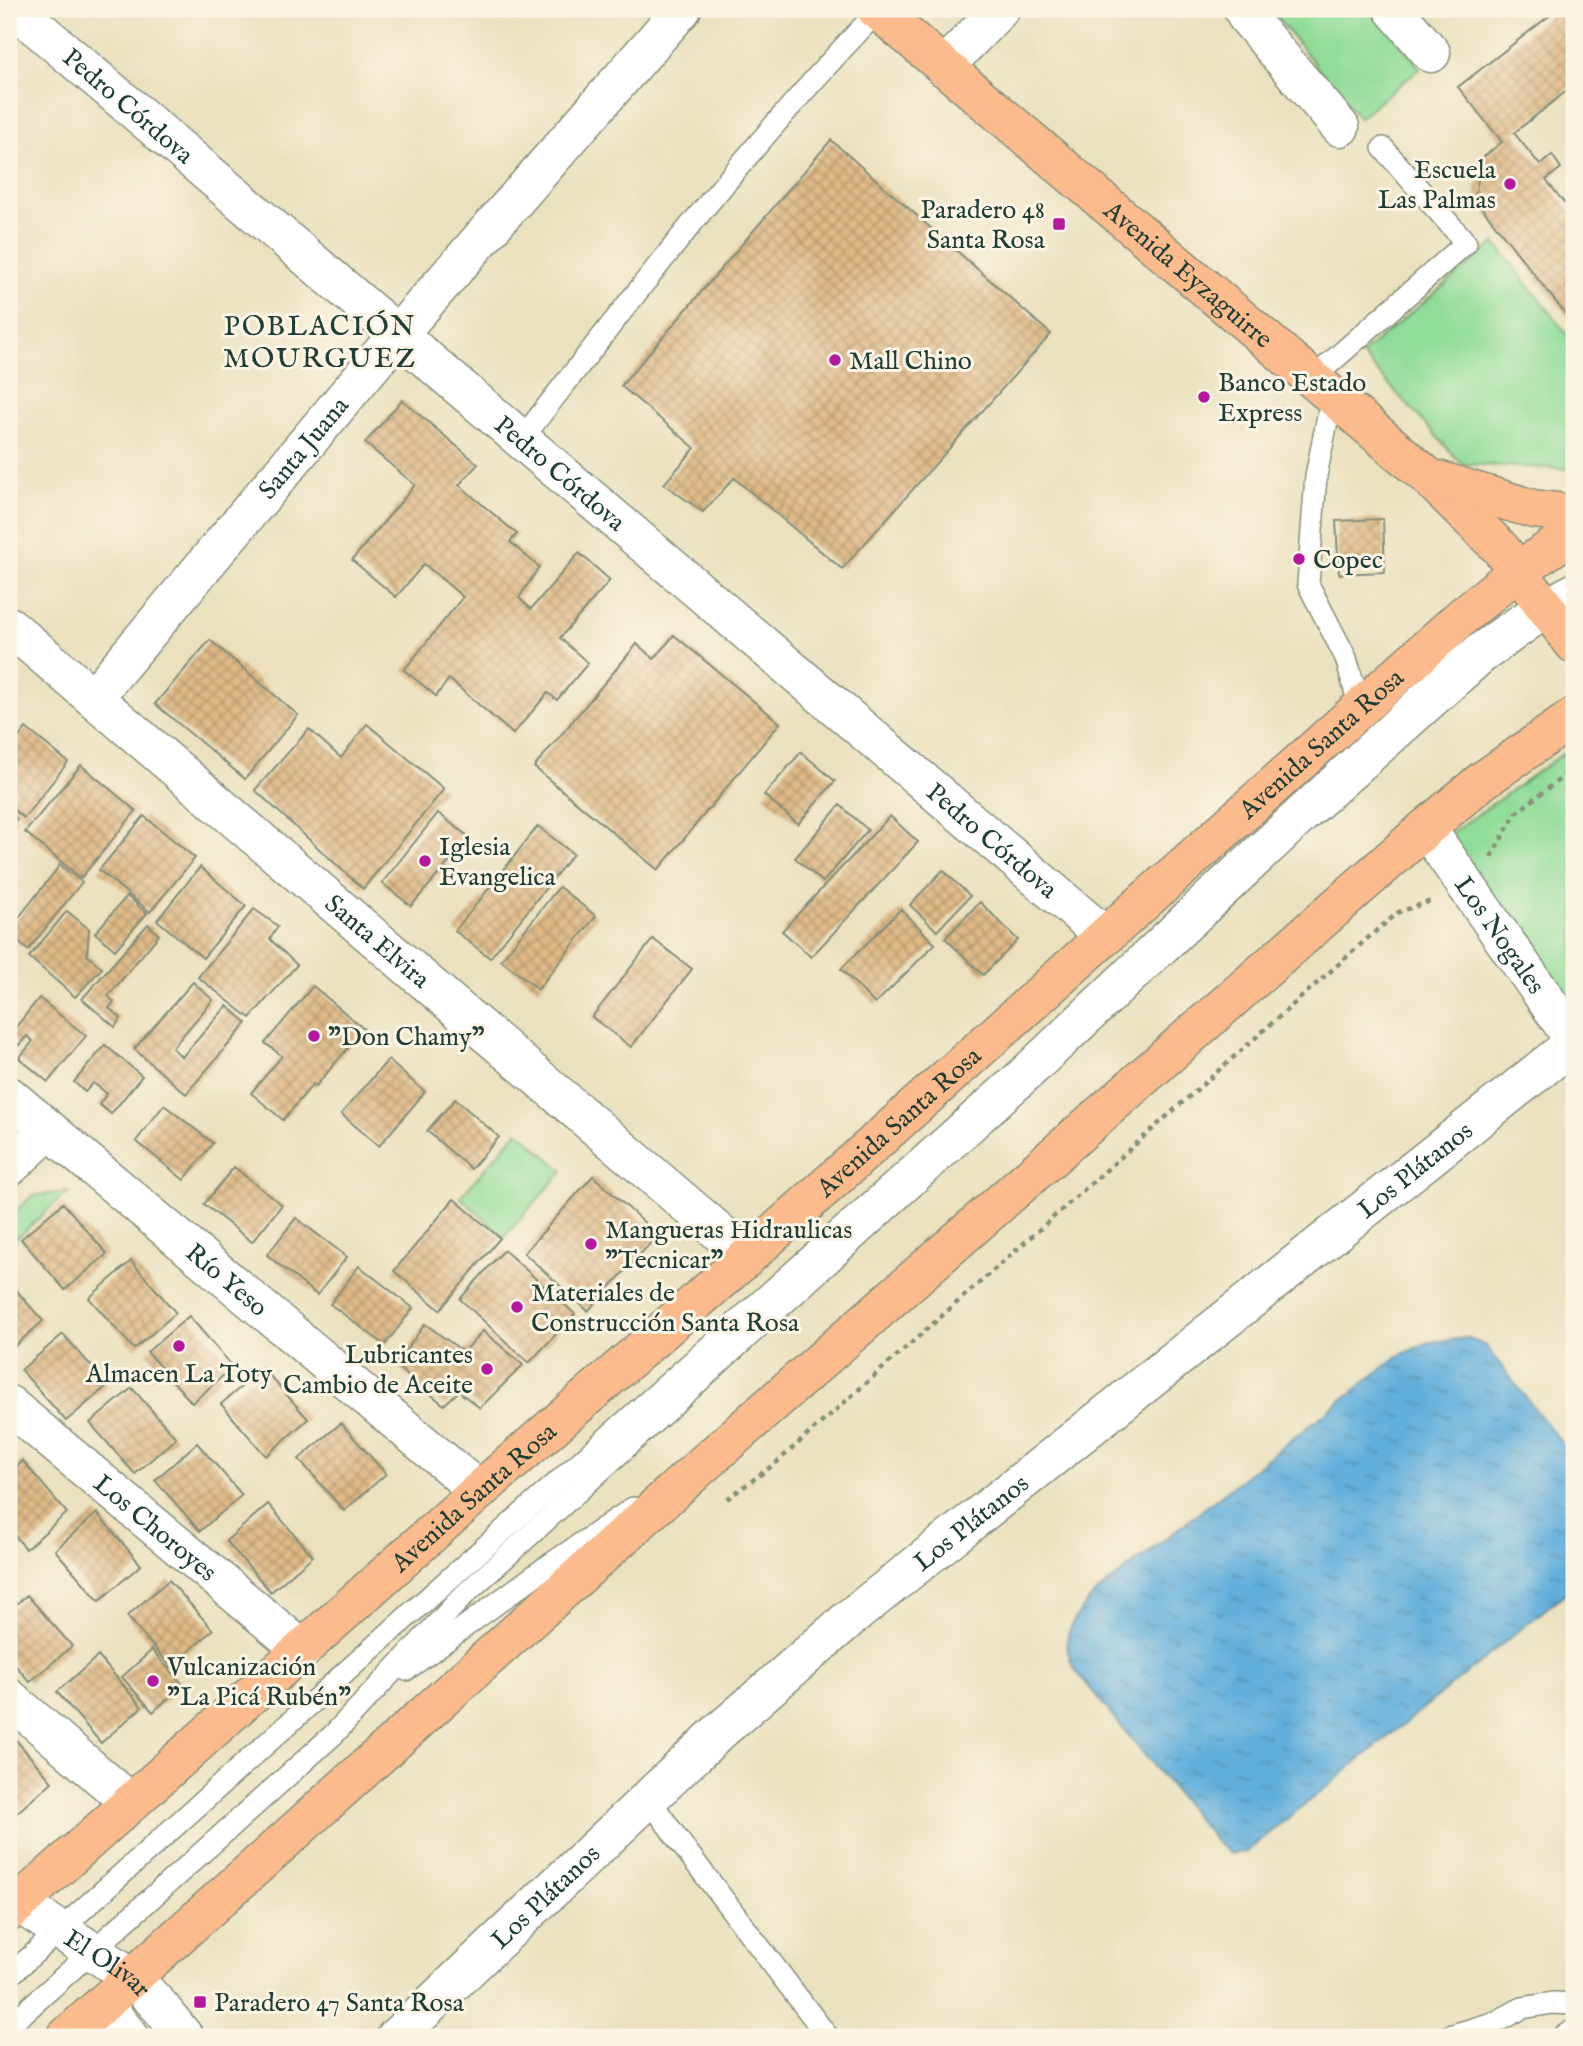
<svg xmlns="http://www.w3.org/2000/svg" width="1583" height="2046" font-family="'IM FELL English',serif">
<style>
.green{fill:#90dc99;stroke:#588c66;stroke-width:2}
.water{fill:url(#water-ripples);stroke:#407688;stroke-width:2}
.building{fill:url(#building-cross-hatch)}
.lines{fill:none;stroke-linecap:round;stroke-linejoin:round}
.lane-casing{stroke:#858f7a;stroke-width:24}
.street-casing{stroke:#858f7a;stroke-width:41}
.primary-casing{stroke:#858f7a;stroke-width:41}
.path{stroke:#858f7a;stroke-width:4.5;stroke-dasharray:5 5;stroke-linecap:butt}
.lane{stroke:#fff;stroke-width:21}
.street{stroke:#fff;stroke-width:38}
.primary{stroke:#fbbb8c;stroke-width:38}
.poi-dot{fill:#b5179e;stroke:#fcf5e5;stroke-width:2.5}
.labels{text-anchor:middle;stroke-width:6;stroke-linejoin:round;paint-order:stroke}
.street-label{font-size:26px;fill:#1f3d34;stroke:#fcf5e5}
.poi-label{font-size:26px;fill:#1f3d34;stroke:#fcf5e5;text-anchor:start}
.neighbourhood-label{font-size:28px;letter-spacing:2px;fill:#1f3d34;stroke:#fcf5e5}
</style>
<defs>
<pattern id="water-ripples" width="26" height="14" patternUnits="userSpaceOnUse" patternTransform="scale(1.75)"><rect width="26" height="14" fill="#62afdb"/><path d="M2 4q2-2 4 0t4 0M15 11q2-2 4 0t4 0" fill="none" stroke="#5090b2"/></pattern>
<pattern id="building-cross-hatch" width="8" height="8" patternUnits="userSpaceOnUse" patternTransform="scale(1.75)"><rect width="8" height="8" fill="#e0ba87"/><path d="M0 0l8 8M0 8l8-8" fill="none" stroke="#b5986f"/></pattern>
</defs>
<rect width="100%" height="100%" fill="#fcf5e5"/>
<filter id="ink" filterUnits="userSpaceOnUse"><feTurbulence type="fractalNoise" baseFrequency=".0143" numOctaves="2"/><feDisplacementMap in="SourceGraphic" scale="14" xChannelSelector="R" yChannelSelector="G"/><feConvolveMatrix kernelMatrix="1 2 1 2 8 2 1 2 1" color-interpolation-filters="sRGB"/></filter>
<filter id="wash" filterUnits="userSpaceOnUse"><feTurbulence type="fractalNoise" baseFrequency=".00686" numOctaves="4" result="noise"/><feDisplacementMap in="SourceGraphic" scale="28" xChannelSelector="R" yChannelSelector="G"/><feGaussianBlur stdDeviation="1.57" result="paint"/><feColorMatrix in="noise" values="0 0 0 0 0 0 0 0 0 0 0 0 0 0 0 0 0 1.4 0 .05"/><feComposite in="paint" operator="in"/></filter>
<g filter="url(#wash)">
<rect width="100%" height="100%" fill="#ebe1bf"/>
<g class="green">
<polygon points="1270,9 1373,9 1420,68 1359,118"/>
<polygon points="1495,243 1574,343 1574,469 1462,464 1361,354"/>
<polygon points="1574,746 1574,1013 1452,856 1453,832"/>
<polygon points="518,1131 563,1171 504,1237 460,1197"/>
<polygon points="68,1192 9,1245 9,1217 32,1196"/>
</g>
<path class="water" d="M 1469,1338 L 1486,1346 L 1574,1459 L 1574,1586 L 1246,1852 L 1230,1854 L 1216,1842 L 1075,1670 C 1057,1636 1072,1622 1094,1595 L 1398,1356 L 1429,1342 Z"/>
<g id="blocks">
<g class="building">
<polygon points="1558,9 1574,9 1574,85 1514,133 1540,165 1552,155 1561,168 1546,180 1574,215 1574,325 1475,199 1481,159 1502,142 1458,87"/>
<polygon points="831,140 1051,334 842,569 734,478 703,512 664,484 695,448 621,386"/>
<polygon points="402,400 478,464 459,485 517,534 510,542 539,567 519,598 531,609 579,553 610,580 560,638 588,663 557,700 548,693 513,734 449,679 436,696 404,670 463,597 424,564 396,597 352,560 415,485 365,443"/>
<polygon points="1383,519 1385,572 1339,574 1336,521"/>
<polygon points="674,635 780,723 658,870 534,767 637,644 654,659"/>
<polygon points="210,640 298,715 245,779 155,704"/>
<polygon points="367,724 444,789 363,889 255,790 309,729 341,758"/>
<polygon points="26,728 68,762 24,818 9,806 9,750"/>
<polygon points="801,752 835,781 798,824 764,795"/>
<polygon points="81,765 136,811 81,878 25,832"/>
<polygon points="840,805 868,830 823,882 795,858"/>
<polygon points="9,812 17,819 9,829"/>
<polygon points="438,813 470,838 411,906 382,883"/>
<polygon points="144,816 195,858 150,912 99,870"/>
<polygon points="890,816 918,842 811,957 782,931"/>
<polygon points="538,826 573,854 490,958 455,931"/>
<polygon points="60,865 82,882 28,950 9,934 9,930"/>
<polygon points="200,867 246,906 203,958 157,920"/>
<polygon points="943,870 970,896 937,931 910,905"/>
<polygon points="559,887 596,916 538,989 501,960"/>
<polygon points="127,896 147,913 115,950 95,933"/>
<polygon points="980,902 1018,940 983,975 945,938"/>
<polygon points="254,909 278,926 270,939 297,965 250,1018 198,977"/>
<polygon points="901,909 935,944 875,1004 841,969"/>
<polygon points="67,911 89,929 87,955 102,968 75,997 29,957"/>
<polygon points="148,924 159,935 108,996 114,1002 109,1008 121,1018 115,1027 82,999"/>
<polygon points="653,939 692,969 631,1047 592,1017"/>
<polygon points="193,982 213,1000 172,1048 182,1057 227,1006 247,1023 186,1094 134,1049"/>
<polygon points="313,986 364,1029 316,1086 313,1084 283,1120 251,1093 282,1056 265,1043"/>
<polygon points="39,998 86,1036 48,1082 19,1058 33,1041 27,1036 19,1045 9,1036"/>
<polygon points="105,1045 142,1076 111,1114 99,1104 107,1094 100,1088 93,1083 85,1092 74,1082"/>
<polygon points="388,1060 425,1092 379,1146 341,1114"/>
<polygon points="455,1099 499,1137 471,1169 427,1131"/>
<polygon points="164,1105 213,1143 184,1180 136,1141"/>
<polygon points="234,1167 282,1205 252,1242 204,1204"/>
<polygon points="593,1176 658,1235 588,1311 524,1253"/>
<polygon points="454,1199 500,1238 440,1310 394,1271"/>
<polygon points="63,1203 107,1254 65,1290 21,1239"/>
<polygon points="296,1218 347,1257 317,1295 267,1255"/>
<polygon points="504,1250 575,1314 529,1363 460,1299"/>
<polygon points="131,1261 176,1313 134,1349 89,1298"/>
<polygon points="359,1266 413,1308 385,1345 330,1304"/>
<polygon points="9,1282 43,1321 9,1351"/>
<polygon points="189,1316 233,1367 192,1403 147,1352"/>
<polygon points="425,1324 464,1352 483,1331 523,1365 480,1408 462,1394 460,1390 444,1405 395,1365"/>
<polygon points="63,1334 108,1385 66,1421 21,1370"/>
<polygon points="263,1368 308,1419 266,1456 221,1404"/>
<polygon points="132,1388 176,1438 135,1474 90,1423"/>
<polygon points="341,1423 386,1474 344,1511 299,1459"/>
<polygon points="197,1443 242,1495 200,1531 155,1480"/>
<polygon points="23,1461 67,1513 26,1549 9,1529 9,1473"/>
<polygon points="268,1504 313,1556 271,1592 226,1541"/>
<polygon points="97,1513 141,1565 99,1601 55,1550"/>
<polygon points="169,1580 213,1630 171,1667 127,1616"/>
<polygon points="27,1595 72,1646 30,1682 9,1658 9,1611"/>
<polygon points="152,1650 183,1685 153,1712 122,1677"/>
<polygon points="98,1656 142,1707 101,1743 57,1692"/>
<polygon points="9,1732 52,1782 11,1818 9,1815"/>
</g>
</g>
</g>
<g filter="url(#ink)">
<use href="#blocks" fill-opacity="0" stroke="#858f7a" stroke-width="2"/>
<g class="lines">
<g class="lane-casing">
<g id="lane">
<polyline points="1312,379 1466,243 1383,148"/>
<polyline points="1332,396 1316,476 1308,584 1346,658 1360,708"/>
<path d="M 521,440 C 636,293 749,145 878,11"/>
<polyline points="406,1670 542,1570 633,1508"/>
<polyline points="649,1799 679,1841 828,2037"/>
<path d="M 9,1976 L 430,1596 L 1014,1074 L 1203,894 L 1452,665 C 1491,631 1528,607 1574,583"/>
<polyline points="9,2026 333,1735 464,1595 1042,1069 1308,820 1485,662 1552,614 1574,603"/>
<polyline points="1446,2037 1496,2022 1522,2008 1553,2003 1574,2004"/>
<polyline points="1562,2037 1574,2030"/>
</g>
</g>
<g class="street-casing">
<g id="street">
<path id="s1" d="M 15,9 L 1105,936"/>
<polyline points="1243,9 1247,17 1340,127"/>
<polyline points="1393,9 1431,53"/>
<polyline points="944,67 1000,9"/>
<path id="s2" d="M 9,626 L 719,1232 L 746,1258"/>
<path id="s3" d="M 93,698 L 398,334 L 682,9"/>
<path id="s4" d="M 1426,828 L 1574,1040"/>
<path id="s5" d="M 9,1096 L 479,1491"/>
<polyline points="9,1167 49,1130"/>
<path id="s6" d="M 9,1405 L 303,1650"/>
<polyline points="9,1698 131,1803"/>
<path id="s7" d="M 18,1903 L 132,1977 L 161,2008 L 184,2037"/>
<polyline points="103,2004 130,2037"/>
<path id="s8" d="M 396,2037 L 720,1731 L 850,1618 L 1574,1043"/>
</g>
</g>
<g class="primary-casing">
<g id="primary">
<path id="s9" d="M 876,9 L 1427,476 L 1500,548 L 1574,644"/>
<polyline points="1438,480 1533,509 1574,514"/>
<path id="s10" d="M 9,1912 L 479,1491 L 746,1258 L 1464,615 L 1519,570 L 1574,533"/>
<polyline points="66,2037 699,1468 1426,828 1482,781 1574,717"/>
</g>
</g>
<g class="path">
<polyline points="1491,857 1516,813 1574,768"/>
<polyline points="727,1499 776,1463 1377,930 1399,912 1431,901"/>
</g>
<use href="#lane" class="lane"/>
<use href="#street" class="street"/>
<use href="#primary" class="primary"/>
</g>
</g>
<g class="poi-dot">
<circle cx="1510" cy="184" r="7"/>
<rect x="1052" y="217" width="14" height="14" rx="3.5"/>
<circle cx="835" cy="360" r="7"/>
<circle cx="1204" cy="397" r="7"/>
<circle cx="1299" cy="559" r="7"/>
<circle cx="425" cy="861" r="7"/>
<circle cx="314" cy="1036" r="7"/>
<circle cx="591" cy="1244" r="7"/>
<circle cx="517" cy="1307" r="7"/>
<circle cx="179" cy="1346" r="7"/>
<circle cx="487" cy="1369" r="7"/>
<circle cx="153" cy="1681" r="7"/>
<rect x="193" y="1995" width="14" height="14" rx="3.5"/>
</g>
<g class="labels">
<g class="street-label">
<text dy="9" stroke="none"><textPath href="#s1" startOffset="149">Pedro Córdova</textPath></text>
<text dy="9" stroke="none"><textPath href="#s9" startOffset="410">Avenida Eyzaguirre</textPath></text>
<text dy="9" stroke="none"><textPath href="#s3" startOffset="327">Santa Juana</textPath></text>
<text dy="9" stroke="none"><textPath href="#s1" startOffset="716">Pedro Córdova</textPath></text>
<text dy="9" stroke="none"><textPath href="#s10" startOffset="1757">Avenida Santa Rosa</textPath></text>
<text dy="9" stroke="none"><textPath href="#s1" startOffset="1283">Pedro Córdova</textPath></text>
<text dy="9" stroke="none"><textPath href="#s4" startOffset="130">Los Nogales</textPath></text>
<text dy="9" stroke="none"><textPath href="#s2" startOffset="485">Santa Elvira</textPath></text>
<text dy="9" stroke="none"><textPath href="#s10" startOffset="1190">Avenida Santa Rosa</textPath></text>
<text dy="9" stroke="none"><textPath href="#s8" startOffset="1339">Los Plátanos</textPath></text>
<text dy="9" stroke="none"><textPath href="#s5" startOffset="285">Río Yeso</textPath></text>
<text dy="9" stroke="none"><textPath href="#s10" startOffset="623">Avenida Santa Rosa</textPath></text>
<text dy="9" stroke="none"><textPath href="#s8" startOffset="772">Los Plátanos</textPath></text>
<text dy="9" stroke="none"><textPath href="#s6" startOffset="191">Los Choroyes</textPath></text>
<text dy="9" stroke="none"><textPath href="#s8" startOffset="205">Los Plátanos</textPath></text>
<text dy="9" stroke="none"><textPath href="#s7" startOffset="108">El Olivar</textPath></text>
</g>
<g class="poi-label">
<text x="1496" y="178" text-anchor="end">Escuela<tspan x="1496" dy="30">Las Palmas</tspan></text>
<text x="1045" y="218" text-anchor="end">Paradero 48<tspan x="1045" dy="30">Santa Rosa</tspan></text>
<text x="849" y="369">Mall Chino</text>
<text x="1218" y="391">Banco Estado<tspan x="1218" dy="30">Express</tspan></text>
<text x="1313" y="568">Copec</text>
<text x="439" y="855">Iglesia<tspan x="439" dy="30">Evangelica</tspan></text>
<text x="328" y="1045">"Don Chamy"</text>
<text x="605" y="1238">Mangueras Hidraulicas<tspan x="605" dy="30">"Tecnicar"</tspan></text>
<text x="531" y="1301">Materiales de<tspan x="531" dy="30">Construcción Santa Rosa</tspan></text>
<text x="473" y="1363" text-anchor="end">Lubricantes<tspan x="473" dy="30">Cambio de Aceite</tspan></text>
<text x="179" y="1382" text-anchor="middle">Almacen La Toty</text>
<text x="167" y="1675">Vulcanización<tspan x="167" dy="30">"La Picá Rubén"</tspan></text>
<text x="214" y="2011">Paradero 47 Santa Rosa</text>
</g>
<g class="neighbourhood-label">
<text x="320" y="335">POBLACIÓN<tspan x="320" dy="32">MOURGUEZ</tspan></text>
</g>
</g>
<rect width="1583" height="2046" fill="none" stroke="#fcf5e5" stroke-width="35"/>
</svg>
